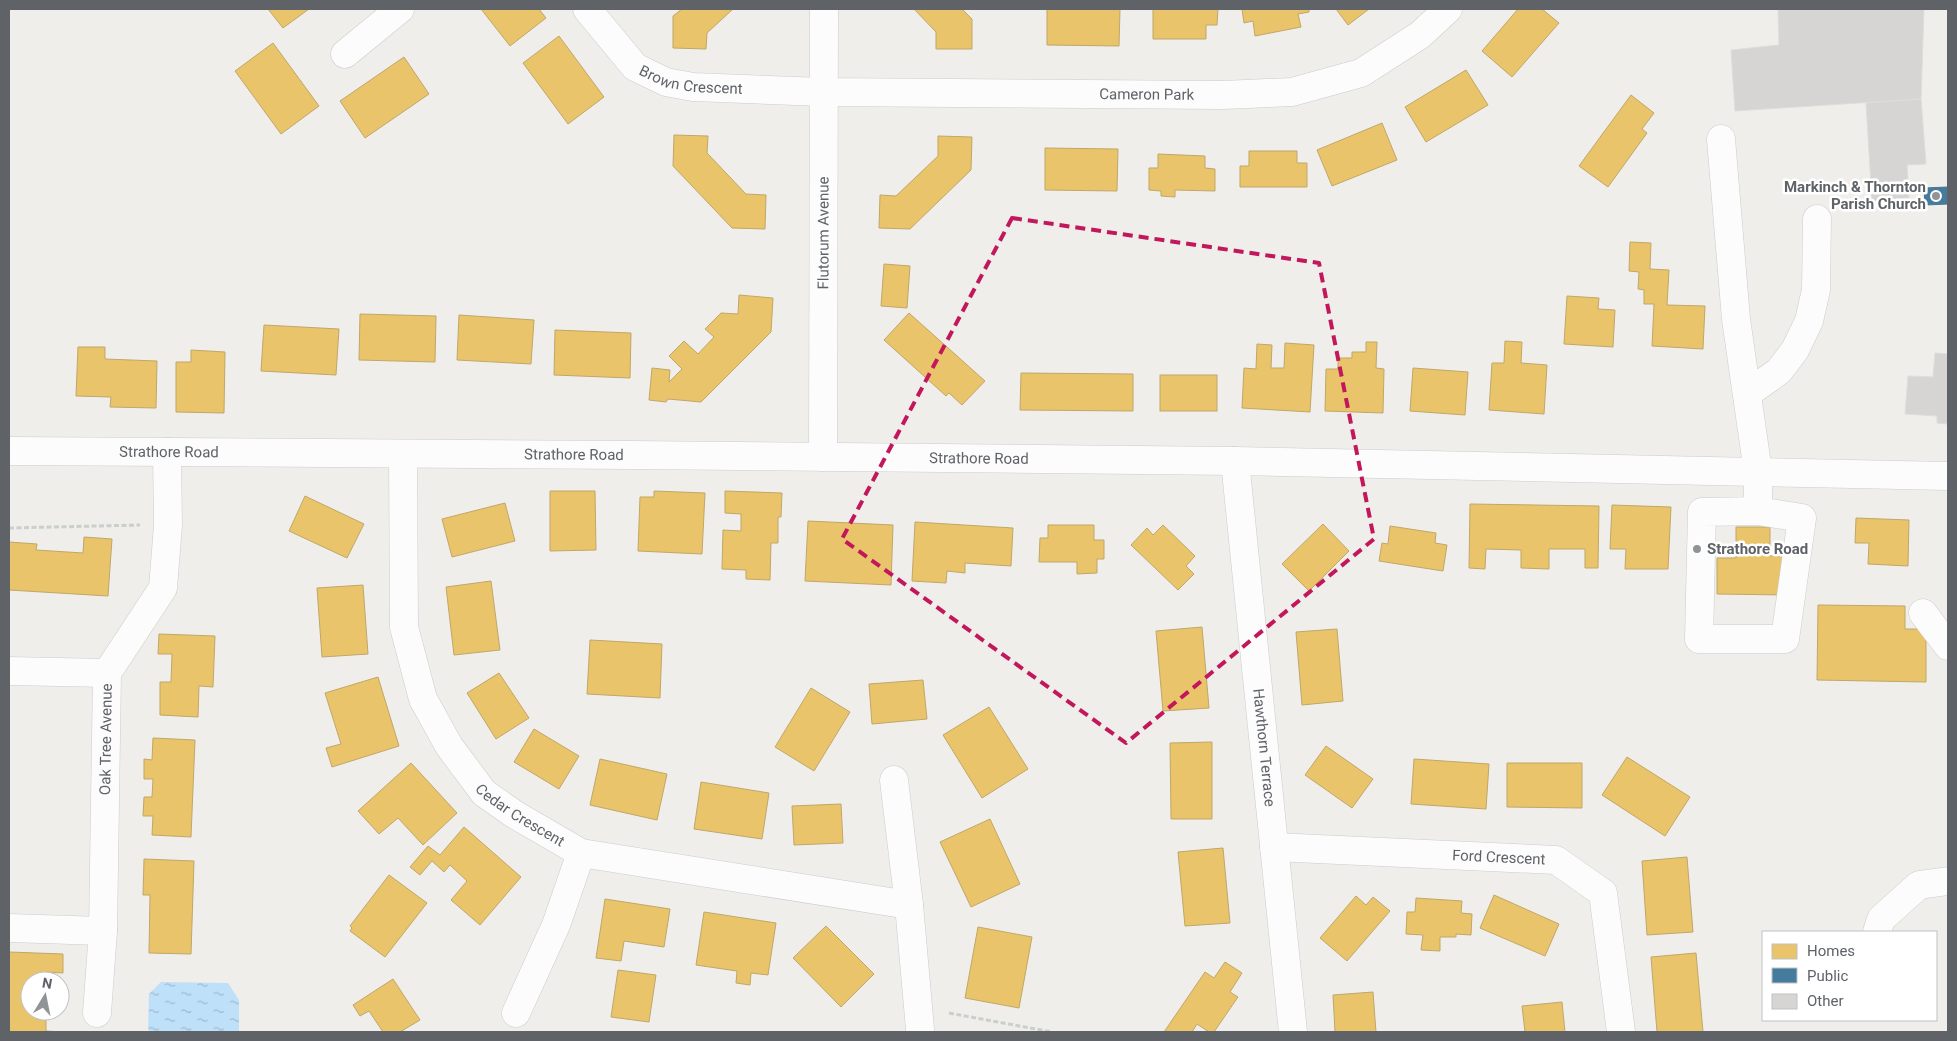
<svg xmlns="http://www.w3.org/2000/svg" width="1957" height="1041" font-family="Roboto,sans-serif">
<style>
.water{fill:url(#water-ripples)}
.homes{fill:#e9c46a;stroke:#c0a769}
.public{fill:#457b9d;stroke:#4d748d}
.building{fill:#d6d5d3;stroke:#deddd9}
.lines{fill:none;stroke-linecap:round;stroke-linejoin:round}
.minor-casing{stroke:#cbcccc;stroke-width:29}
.path{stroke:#cacfcc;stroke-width:3;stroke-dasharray:5 2.5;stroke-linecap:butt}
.minor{stroke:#fdfcfc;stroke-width:28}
.marked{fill:none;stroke:#c2185b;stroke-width:4;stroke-dasharray:10 6;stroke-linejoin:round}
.poi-dot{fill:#919496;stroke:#fff;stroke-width:2}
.labels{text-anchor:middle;stroke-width:5;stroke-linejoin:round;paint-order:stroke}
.street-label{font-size:15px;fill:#5f6368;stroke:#fff}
.poi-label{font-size:15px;font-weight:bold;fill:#5f6368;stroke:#fff;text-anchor:end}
</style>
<defs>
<pattern id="water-ripples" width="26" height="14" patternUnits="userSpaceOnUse" patternTransform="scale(1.25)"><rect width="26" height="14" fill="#bfe0f9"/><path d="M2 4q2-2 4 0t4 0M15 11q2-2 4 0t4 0" fill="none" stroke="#9eb9cd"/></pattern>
</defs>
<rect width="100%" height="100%" fill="#efeeea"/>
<polygon class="water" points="161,982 228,983 239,1000 239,1032 150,1032 148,1029 149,994"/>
<g class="homes">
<polygon points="268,9 309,9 283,28"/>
<polygon points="481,9 539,9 546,18 510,46"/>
<polygon points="682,9 733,9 707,33 706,49 673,48 673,16"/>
<polygon points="914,9 962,9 972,19 972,49 936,49 936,32"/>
<polygon points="1047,9 1120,9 1119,46 1047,45"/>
<polygon points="1153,9 1218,9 1217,25 1206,25 1206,39 1153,39"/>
<polygon points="1242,9 1309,9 1309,12 1298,14 1301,27 1255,36 1253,21 1244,23"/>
<polygon points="1336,9 1369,9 1348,25"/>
<polygon points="1518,9 1542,9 1559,23 1512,77 1482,51"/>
<polygon points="559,36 604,97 568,124 523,63"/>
<polygon points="273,43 319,106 281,134 235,71"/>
<polygon points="404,57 429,94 365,138 340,101"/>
<polygon points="1466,70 1488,105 1426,142 1405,107"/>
<polygon points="1631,95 1654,113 1642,129 1647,133 1608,187 1579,166"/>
<polygon points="1382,123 1397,160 1332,186 1317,150"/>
<polygon points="674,135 708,136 707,153 746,194 766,195 765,229 732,228 673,166"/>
<polygon points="938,136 972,137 971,170 910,229 879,228 880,195 896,196 938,156"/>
<polygon points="1045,148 1118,149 1117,191 1045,190"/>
<polygon points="1249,151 1297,151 1297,163 1307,163 1307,187 1240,187 1240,166 1249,166"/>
<polygon points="1158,154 1205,156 1205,168 1215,169 1215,191 1175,190 1175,197 1161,196 1161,191 1149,190 1149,168 1158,168"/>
<polygon points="1630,242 1651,243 1650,269 1669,270 1667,305 1705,306 1703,349 1652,346 1654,304 1644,304 1644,290 1638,289 1639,272 1629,271"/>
<polygon points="884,264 910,266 907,308 881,306"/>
<polygon points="739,295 773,298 771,332 701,402 668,399 666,402 649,400 652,368 670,370 669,382 682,369 669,356 684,341 698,354 714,337 705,329 721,313 738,314"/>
<polygon points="1567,296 1599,298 1598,309 1615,310 1613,347 1564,344"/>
<polygon points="909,313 985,381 962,405 949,393 946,396 884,340"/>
<polygon points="360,314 436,316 435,362 359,360"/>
<polygon points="459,315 534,320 531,364 457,360"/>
<polygon points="264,325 339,329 336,375 261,371"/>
<polygon points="555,330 631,333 630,378 554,375"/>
<polygon points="1505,341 1522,342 1521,363 1547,365 1544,414 1489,410 1492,363 1504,363"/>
<polygon points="1366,342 1377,342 1376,368 1384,369 1383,413 1325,411 1326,369 1338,369 1338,358 1352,358 1352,352 1366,352"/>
<polygon points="1285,343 1314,345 1310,412 1242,408 1244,368 1256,369 1257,344 1272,345 1271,368 1284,368"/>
<polygon points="78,347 105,347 105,359 157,361 156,408 110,407 111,397 76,396"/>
<polygon points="191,350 225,352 224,413 176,412 176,362 191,362"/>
<polygon points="1413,368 1468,372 1465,415 1410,411"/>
<polygon points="1021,373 1133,374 1133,411 1020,410"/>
<rect x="1160" y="375" width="57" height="36"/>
<polygon points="550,491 595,491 596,550 550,551"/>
<polygon points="654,491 705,493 702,554 638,551 640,497 654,497"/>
<polygon points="725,491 782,493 781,517 778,517 778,543 771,543 770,580 746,579 746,570 722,569 723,530 741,531 741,514 725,513"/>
<polygon points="305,496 364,524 347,558 289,531"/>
<polygon points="505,503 515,541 452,557 442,519"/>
<polygon points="1470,504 1599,506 1598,568 1585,568 1585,549 1549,549 1549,569 1521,568 1521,550 1486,549 1485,569 1469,568"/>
<polygon points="1612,505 1671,507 1668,569 1625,569 1626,549 1610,549"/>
<polygon points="1856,518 1909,520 1908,566 1868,564 1869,543 1855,543"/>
<polygon points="808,521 893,525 891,585 805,581"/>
<polygon points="915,522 1013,528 1011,566 965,563 965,573 947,571 946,583 912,581"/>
<polygon points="1323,524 1349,551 1309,591 1282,564"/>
<polygon points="1048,525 1094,525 1094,540 1104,540 1104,559 1097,559 1097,573 1077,574 1077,562 1039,562 1040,538 1048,538"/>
<polygon points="1163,525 1195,556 1186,566 1194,574 1178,590 1131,545 1147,528 1153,535"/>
<polygon points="1390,526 1436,533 1435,543 1447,545 1443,571 1379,561 1382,543 1388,544"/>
<polygon points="1736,527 1770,527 1770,556 1787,556 1786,595 1717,594 1717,558 1736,558"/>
<polygon points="84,537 112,539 108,596 9,590 9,542 37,544 36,550 83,553"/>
<polygon points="491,581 500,650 454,655 446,587"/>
<polygon points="363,585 368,654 322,657 317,588"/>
<polygon points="1818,605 1905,606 1905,629 1926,629 1926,682 1817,680"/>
<polygon points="1202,627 1209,708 1163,711 1156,631"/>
<polygon points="1337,629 1343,701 1302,705 1296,632"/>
<polygon points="159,634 215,636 213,687 199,686 198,717 160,715 160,682 171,682 172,654 158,654"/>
<polygon points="590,640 662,644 660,698 587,694"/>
<polygon points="499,673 529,718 496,739 467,693"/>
<polygon points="378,677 399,746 332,767 326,748 341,744 325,693"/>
<polygon points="923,680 927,719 872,724 869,684"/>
<polygon points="811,688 850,712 814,771 775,747"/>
<polygon points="989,707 1028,769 982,798 943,735"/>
<polygon points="534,729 579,756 559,789 514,762"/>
<polygon points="153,738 195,740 191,837 152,835 153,816 143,816 144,797 152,797 153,779 144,779 144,759 152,760"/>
<polygon points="1212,742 1212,819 1171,819 1170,743"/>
<polygon points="1326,746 1373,779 1352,808 1305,775"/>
<polygon points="1627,757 1690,797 1665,836 1602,795"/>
<polygon points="600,759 667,774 657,820 590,805"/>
<polygon points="1414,759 1489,764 1486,809 1411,804"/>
<polygon points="411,763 457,813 423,845 398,818 379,834 358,811"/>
<polygon points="1507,763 1582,763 1582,808 1507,807"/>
<polygon points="701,782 769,793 762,839 694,829"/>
<polygon points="841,804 843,843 794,845 792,806"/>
<polygon points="990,819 1020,884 971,907 940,842"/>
<polygon points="464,827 521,877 480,925 451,900 467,881 450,865 444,872 432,861 420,875 410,867 428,846 440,855"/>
<polygon points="1223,848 1230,923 1185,926 1178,852"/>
<polygon points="1687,857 1693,932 1647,935 1642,861"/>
<polygon points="144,859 194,861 191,954 149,953 150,895 143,895"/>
<polygon points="389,875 427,903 385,957 350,931 352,928 350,926"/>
<polygon points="1494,895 1559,924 1545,956 1480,928"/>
<polygon points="1356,896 1366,905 1373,897 1390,911 1347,961 1320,938"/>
<polygon points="1416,898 1462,901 1461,913 1472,914 1471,935 1456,934 1456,937 1440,937 1440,951 1421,950 1423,935 1406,934 1407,912 1415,912"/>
<polygon points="605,899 670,909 664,947 624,941 621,961 596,958"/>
<polygon points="704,912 776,923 768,975 751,973 750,985 736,983 737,971 696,965"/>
<polygon points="826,926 874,974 841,1007 793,958"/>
<polygon points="978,927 1032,937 1019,1008 965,998"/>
<polygon points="9,952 63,954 63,973 47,972 47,981 30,981 30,1011 46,1011 46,1031 63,1032 9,1032"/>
<polygon points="1696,953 1703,1032 1657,1032 1651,957"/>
<polygon points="1225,962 1242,973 1230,992 1238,997 1214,1032 1209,1032 1197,1024 1192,1032 1164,1032 1205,972 1214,978"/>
<polygon points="618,970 656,975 649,1022 611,1017"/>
<polygon points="393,979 420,1020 400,1032 383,1032 369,1011 360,1016 353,1005"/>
<polygon points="1373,992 1376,1032 1335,1032 1333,995"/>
<polygon points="1562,1002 1565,1032 1525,1032 1522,1006"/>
</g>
<polygon class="public" points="1948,187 1948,204 1925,205 1924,188"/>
<g class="building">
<polygon points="1778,9 1924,9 1921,99 1735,111 1731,50 1779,45"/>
<polygon points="1921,99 1926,164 1907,165 1909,198 1872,201 1866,103"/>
<polygon points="1935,353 1948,354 1948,424 1937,423 1937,416 1905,414 1908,376 1933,377"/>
</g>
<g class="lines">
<g class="minor-casing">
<g id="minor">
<path id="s1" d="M 587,9 L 635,67 L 666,82 L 693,87 L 823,92 L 1223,95 L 1292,92 L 1361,73 L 1420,35 L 1448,9"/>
<polyline points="345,54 400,9"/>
<polyline points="1721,139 1736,319 1758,472 1758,511 1702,512 1699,639 1785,639 1802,518 1758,511"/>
<polyline points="1747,394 1779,371 1795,350 1809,321 1816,290 1817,219"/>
<path id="s2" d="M 9,451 L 633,455 L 1235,461 L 1948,476"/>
<path id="s3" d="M 403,454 L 404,627 L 423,699 L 449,746 L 484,793 L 514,814 L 581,853 L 909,905"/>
<path id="s4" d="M 823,457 L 824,9"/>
<path id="s5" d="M 1235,461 L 1293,1032"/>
<polyline points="1923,613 1948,646"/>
<polyline points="9,671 107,673"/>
<polyline points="894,780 909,905 920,1029"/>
<path id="s6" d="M 1274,847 L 1556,860 L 1603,893 L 1621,1032"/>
<polyline points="9,928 103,931"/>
<polyline points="1877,932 1881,919 1919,885 1948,881"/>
<path id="s7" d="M 97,1013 L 103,931 L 107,673 L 163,588 L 168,525 L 167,452"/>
<polyline points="516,1013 556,925 581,853"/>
</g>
</g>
<g class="path">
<polyline points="9,528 140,525"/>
<polyline points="949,1013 1052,1032"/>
</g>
<use href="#minor" class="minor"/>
</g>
<path class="marked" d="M 1012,218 L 1319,263 L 1374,539 L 1126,743 L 842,539 Z"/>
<g class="poi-dot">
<circle cx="1936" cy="196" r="5"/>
<circle cx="1697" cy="549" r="5"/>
</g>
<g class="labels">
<g class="street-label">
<text dy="5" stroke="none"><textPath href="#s1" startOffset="134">Brown Crescent</textPath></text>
<text dy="5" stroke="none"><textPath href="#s1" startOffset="591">Cameron Park</textPath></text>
<text dy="5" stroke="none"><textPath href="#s4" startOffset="224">Flutorum Avenue</textPath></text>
<text dy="5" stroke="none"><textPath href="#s2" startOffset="160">Strathore Road</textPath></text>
<text dy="5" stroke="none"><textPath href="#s2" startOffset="565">Strathore Road</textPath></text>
<text dy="5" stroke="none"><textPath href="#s2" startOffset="970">Strathore Road</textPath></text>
<text dy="5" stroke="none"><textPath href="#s7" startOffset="274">Oak Tree Avenue</textPath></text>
<text dy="5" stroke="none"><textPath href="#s5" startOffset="288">Hawthorn Terrace</textPath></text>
<text dy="5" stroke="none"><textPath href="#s3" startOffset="402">Cedar Crescent</textPath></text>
<text dy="5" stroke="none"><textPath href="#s6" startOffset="225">Ford Crescent</textPath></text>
</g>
<g class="poi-label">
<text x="1926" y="192">Markinch &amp; Thornton<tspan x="1926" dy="17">Parish Church</tspan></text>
<text x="1707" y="554" text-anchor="start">Strathore Road</text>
</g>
</g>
<rect width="1957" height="1041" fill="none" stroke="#5f6368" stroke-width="20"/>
<rect x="1762" y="931" width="175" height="90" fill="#ffffff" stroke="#bfc1c3"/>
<rect x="1772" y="944" width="25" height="15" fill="#e9c46a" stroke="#bfc1c3"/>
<text x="1807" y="956" font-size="15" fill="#5f6368">Homes</text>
<rect x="1772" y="968" width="25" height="15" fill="#457b9d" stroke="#bfc1c3"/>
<text x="1807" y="981" font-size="15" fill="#5f6368">Public</text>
<rect x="1772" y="994" width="25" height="15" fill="#d6d5d3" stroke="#bfc1c3"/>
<text x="1807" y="1006" font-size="15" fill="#5f6368">Other</text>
<g transform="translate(45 996) rotate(10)"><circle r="24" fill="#ffffff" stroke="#bfc1c3"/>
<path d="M0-4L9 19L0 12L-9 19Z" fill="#919496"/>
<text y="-8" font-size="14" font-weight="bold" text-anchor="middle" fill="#5f6368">N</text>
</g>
</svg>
